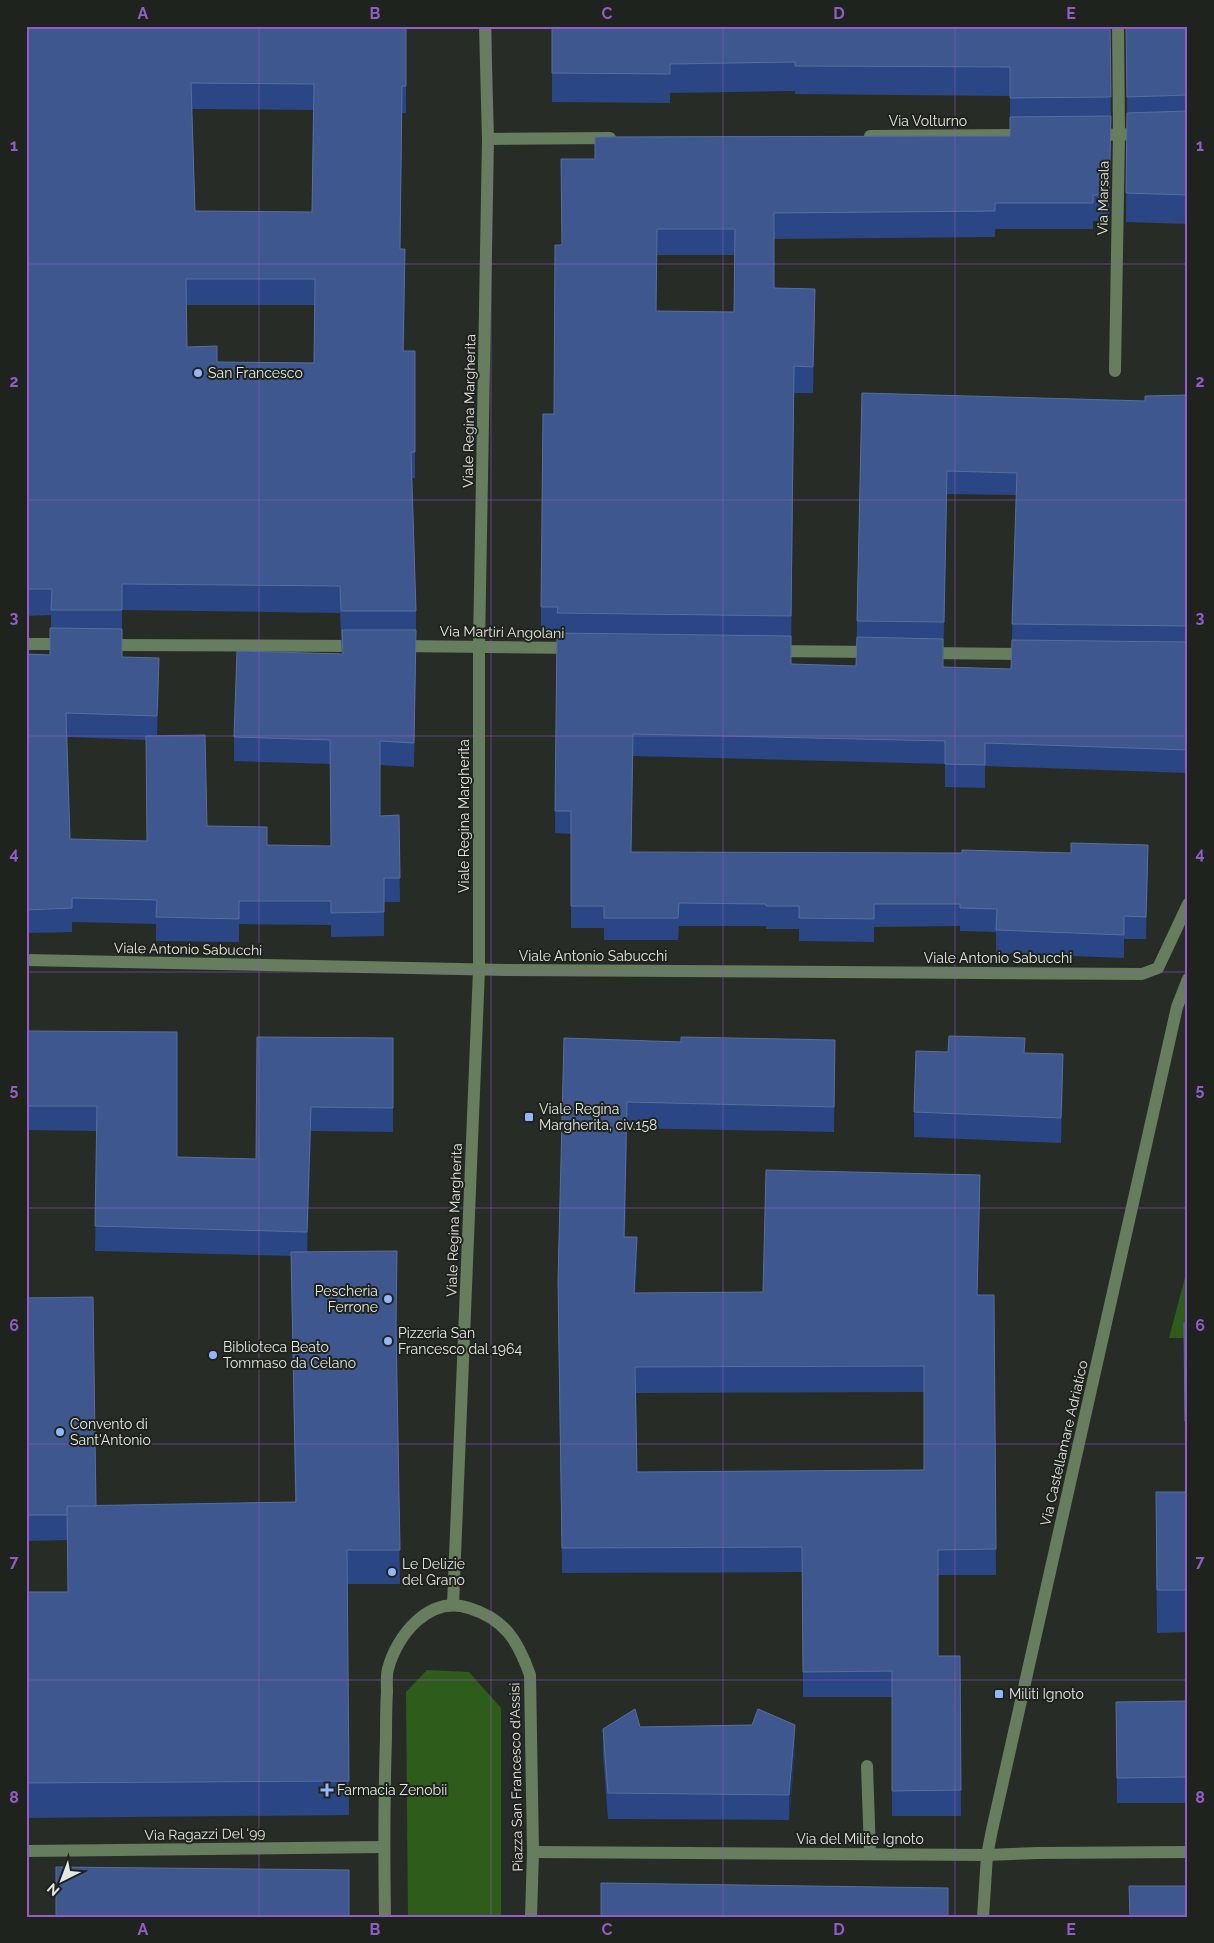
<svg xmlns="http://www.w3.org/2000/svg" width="1214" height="1943" font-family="Raleway,sans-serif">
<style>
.green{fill:#2e5c1a}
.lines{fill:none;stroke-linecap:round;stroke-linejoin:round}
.minor{stroke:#667d5e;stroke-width:12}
.wall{fill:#2a4684;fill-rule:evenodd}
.shaded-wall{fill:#21345b}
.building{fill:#3e578e;stroke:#586e9c;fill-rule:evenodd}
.grid{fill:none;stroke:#955bc8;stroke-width:1;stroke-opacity:0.55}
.poi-dot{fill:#93b7fd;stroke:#1f231d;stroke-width:2}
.labels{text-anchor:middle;stroke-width:4;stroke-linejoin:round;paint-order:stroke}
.street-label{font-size:14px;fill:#e4e7e3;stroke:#1f231d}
.poi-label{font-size:14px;fill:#e4e7e3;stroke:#1f231d;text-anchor:start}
.neatline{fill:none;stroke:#955bc8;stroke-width:2}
.grid-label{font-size:16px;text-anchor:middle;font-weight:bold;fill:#955bc8}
</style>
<rect width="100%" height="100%" fill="#282c27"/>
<g class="green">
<polygon points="1188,1266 1188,1338 1169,1338"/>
<polygon points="427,1670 469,1672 501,1708 501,1917 408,1917 406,1692"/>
</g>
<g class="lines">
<g class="minor">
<polyline points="1095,135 1143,134"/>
<polyline points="870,136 1025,135"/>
<polyline points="488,139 610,138"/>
<polyline points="1115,371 1119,134 1118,26"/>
<polyline points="26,644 65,644"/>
<polyline points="105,645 358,646"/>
<polyline points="400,646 573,648"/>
<polyline points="775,651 873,652"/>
<polyline points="928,653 1028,654"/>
<polyline points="26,960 506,970 1142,974 1158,968 1188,904"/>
<polyline points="453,1605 479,970 479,646 488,139 485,26"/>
<polyline points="867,1766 870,1853"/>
<polyline points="26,1851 383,1847"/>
<polyline points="533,1852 987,1855 1038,1853 1188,1852"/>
<path d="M 385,1917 C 384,1857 384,1798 386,1738 C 386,1723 386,1707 387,1692 C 387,1685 386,1676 388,1669 C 397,1635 429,1595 469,1608 C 505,1619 518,1641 530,1675 L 533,1852 L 531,1917"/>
<polyline points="983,1917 987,1855 992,1830 1177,1007 1188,979"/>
</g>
</g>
<g class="wall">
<path d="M 26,26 L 406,26 L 406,113 L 402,113 L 400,249 L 405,275 L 404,351 L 415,351 L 415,478 L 412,478 L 416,611 L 416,654 L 414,767 L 380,765 L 380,816 L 399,815 L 400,902 L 384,902 L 384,936 L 331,937 L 331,925 L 239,924 L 239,942 L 156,941 L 156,924 L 72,922 L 72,932 L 26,933 L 26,654 L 50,655 L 51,628 L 51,615 L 26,616 ZM 192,109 L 313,110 L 312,212 L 195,211 ZM 187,305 L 315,305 L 314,363 L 217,362 L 187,347 ZM 122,610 L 340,613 L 342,654 L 234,737 L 234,761 L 330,764 L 331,846 L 267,845 L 207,826 L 157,736 L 159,682 L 122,657 ZM 67,737 L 146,740 L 147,841 L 70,839 Z"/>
<path d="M 552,26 L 1110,26 L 1111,126 L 1109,222 L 1093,221 L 1093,229 L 995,229 L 995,237 L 774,239 L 774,288 L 815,315 L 813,393 L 794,393 L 791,664 L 856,666 L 862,393 L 1145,401 L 1188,395 L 1188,773 L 985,766 L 985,788 L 945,787 L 945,764 L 633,756 L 631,852 L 1148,868 L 1146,939 L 1124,939 L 1124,958 L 996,953 L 996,932 L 960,931 L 960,926 L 874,927 L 874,942 L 799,941 L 799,929 L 766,929 L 766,926 L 679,926 L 678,940 L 604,940 L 604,928 L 571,928 L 571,834 L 555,833 L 557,633 L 541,633 L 541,607 L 554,414 L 562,245 L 595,159 L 595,137 L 1010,136 L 1010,96 L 795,94 L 795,91 L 670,93 L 670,103 L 552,102 ZM 657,255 L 735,255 L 734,312 L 656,311 ZM 947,494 L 1016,495 L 1011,669 L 943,667 Z"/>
<polygon points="1126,26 1188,26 1188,224 1126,222 1127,115"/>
<polygon points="26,1031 177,1157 256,1159 257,1037 393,1038 393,1132 311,1131 307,1252 397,1286 396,1345 400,1584 347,1584 349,1815 27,1818 26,1592 68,1592 67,1540 26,1541 26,1298 96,1506 295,1502 291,1256 95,1251 97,1131 26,1130"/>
<path d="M 564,1038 L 835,1066 L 834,1132 L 627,1128 L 625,1237 L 637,1263 L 635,1293 L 763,1292 L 980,1200 L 977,1295 L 994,1295 L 996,1575 L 938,1575 L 938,1656 L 960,1656 L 961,1816 L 892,1816 L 892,1697 L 803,1697 L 802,1572 L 562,1573 L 558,1306 ZM 924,1392 L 924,1470 L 637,1472 L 636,1393 Z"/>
<polygon points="948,1052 1025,1053 1063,1080 1061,1143 914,1137 914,1112"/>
<polygon points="1184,1323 1188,1323 1188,1447 1185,1447"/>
<polygon points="1156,1492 1188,1492 1188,1632 1157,1633"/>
<polygon points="1188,1701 1188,1803 1117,1803 1116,1702"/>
<polygon points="752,1725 795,1750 789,1820 608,1819 603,1755 603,1729 640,1727"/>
</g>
<g class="shaded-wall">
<polygon points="1111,116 1111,142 1109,222 1109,195"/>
<polygon points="405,249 405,275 403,378 403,351"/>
<polygon points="815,289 815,315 813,393 813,367"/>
<polygon points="947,471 947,494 944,645 944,622"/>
<polygon points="416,630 416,654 414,767 414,743"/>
<polygon points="159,658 159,682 157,740 157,716"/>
<polygon points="1148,845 1148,868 1146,939 1146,917"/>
<polygon points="1063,1054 1063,1080 1061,1143 1061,1118"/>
<polygon points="627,1102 627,1128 624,1263 624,1237"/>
<polygon points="311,1107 311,1131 307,1257 307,1232"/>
<polygon points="980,1175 980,1200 977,1320 977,1295"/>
<polygon points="637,1237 637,1263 634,1318 634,1293"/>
<polygon points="397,1251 397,1286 396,1360 396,1325"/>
<polygon points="795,1725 795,1750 789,1820 789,1795"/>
</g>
<g class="building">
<path d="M 26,26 L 406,26 L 406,86 L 402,86 L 400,249 L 405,249 L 403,351 L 415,351 L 415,452 L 411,452 L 416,611 L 341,611 L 340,586 L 122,584 L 122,610 L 51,610 L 52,589 L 26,589 ZM 191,83 L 314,84 L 312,212 L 195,211 ZM 186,279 L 315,279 L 314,363 L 217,362 L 217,346 L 187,347 Z"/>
<polygon points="552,26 1110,26 1111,97 1010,98 1010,67 795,66 795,62 670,64 670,74 552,73"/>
<polygon points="1126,26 1188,26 1188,95 1127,97"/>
<polygon points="1188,111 1188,195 1126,193 1127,113"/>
<path d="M 1111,116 L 1109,195 L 1093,195 L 1093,203 L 995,203 L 995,211 L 774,213 L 774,288 L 815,289 L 813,367 L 794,366 L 791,616 L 557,613 L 558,607 L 541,607 L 543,414 L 554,414 L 555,245 L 562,245 L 561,159 L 595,159 L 595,137 L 1010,136 L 1010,117 ZM 657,229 L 735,229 L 734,312 L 656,311 Z"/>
<polygon points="862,393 1145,401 1145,396 1188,395 1188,626 1012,624 1017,473 947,471 944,622 857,621"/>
<polygon points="50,628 122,629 122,657 159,658 157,716 66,713 70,839 147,841 146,736 205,735 207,826 267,827 267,845 331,846 330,740 234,737 237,651 343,654 342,630 416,630 414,743 380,741 380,816 399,815 400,878 384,878 384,912 331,913 331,901 239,901 239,919 156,917 157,900 72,898 72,908 26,910 26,654 50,655"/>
<polygon points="557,633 791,636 791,664 856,666 857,637 943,639 943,667 1011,669 1012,640 1188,642 1188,750 985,743 985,765 945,764 945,741 633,734 631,852 962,853 962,850 1071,853 1071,843 1148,845 1146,917 1124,916 1124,935 996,930 997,909 960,908 960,904 874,904 874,919 799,918 799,906 766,906 766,904 679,903 678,918 604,918 604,906 571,906 571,811 555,811"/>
<polygon points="26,1031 177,1032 177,1157 256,1159 257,1037 393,1038 393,1108 311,1107 307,1232 95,1226 97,1106 26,1106"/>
<polygon points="949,1036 1025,1038 1024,1053 1063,1054 1061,1118 914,1112 916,1051 948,1052"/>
<path d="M 681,1037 L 835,1040 L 834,1107 L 627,1102 L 624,1237 L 637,1237 L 634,1293 L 763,1292 L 766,1170 L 980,1175 L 977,1295 L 994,1295 L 996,1549 L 938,1550 L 938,1656 L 960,1656 L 961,1790 L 892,1791 L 892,1671 L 803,1672 L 802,1547 L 562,1548 L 558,1281 L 564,1038 L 681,1042 ZM 924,1366 L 924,1470 L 637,1472 L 635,1367 Z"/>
<polygon points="397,1251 396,1325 400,1550 347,1550 349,1781 27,1783 26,1592 68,1592 67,1506 296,1502 291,1252"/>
<polygon points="93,1297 96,1506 67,1506 67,1515 26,1515 26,1298"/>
<polygon points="1184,1323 1188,1323 1188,1421 1185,1421"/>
<polygon points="1156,1492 1188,1492 1188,1590 1157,1590"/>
<polygon points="1188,1701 1188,1777 1117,1778 1116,1702"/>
<polygon points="635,1709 640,1727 752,1725 758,1709 795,1725 789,1795 608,1793 603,1729"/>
<polygon points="56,1867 349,1870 349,1917 56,1917"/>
<polygon points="601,1883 948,1888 948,1917 601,1917"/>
<polygon points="1129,1886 1188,1886 1188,1917 1130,1917"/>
</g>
<path class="grid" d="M 259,26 L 259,1917M 491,26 L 491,1917M 723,26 L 723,1917M 955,26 L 955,1917M 26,264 L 1188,264M 26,500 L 1188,500M 26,736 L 1188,736M 26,972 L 1188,972M 26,1208 L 1188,1208M 26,1444 L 1188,1444M 26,1680 L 1188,1680"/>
<g class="poi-dot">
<circle cx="198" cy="373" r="5"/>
<rect x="524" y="1112" width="10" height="10" rx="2.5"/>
<circle cx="388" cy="1299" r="5"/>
<circle cx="388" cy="1341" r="5"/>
<circle cx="213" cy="1355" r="5"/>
<circle cx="60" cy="1432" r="5"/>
<circle cx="392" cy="1572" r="5"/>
<rect x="994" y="1689" width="10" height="10" rx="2.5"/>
<path d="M324.5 1782.5h5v5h5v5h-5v5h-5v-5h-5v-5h5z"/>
</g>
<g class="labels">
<g class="street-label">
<text x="928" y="126">Via Volturno</text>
<text transform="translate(1103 198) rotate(-89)" y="5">Via Marsala</text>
<text transform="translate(469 411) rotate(-89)" y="5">Viale Regina Margherita</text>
<text transform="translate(502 632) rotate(1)" y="5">Via Martiri Angolani</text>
<text transform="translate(464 816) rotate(-90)" y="5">Viale Regina Margherita</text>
<text transform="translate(188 949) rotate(1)" y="5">Viale Antonio Sabucchi</text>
<text x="593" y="961">Viale Antonio Sabucchi</text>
<text x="998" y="963">Viale Antonio Sabucchi</text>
<text transform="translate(454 1220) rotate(-88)" y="5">Viale Regina Margherita</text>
<text transform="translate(1064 1443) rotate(-77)" y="5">Via Castellamare Adriatico</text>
<text transform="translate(516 1777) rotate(-91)" y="5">Piazza San Francesco d'Assisi</text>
<text transform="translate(205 1834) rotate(-1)" y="5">Via Ragazzi Del '99</text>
<text x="860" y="1844">Via del Milite Ignoto</text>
</g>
<g class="poi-label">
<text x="208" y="378">San Francesco</text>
<text x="539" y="1114">Viale Regina<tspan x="539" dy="16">Margherita, civ.158</tspan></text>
<text x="378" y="1296" text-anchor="end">Pescheria<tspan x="378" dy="16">Ferrone</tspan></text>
<text x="398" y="1338">Pizzeria San<tspan x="398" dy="16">Francesco dal 1964</tspan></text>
<text x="223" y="1352">Biblioteca Beato<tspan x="223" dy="16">Tommaso da Celano</tspan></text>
<text x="70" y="1429">Convento di<tspan x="70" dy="16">Sant'Antonio</tspan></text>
<text x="402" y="1569">Le Delizie<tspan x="402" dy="16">del Grano</tspan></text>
<text x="1009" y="1699">Militi Ignoto</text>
<text x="337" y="1795">Farmacia Zenobii</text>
</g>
</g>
<rect width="1214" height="1943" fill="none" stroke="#1f231d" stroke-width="55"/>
<g transform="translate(62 1880) rotate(222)" stroke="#1f231d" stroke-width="4" paint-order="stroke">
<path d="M0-4L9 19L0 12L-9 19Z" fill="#e4e7e3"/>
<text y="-8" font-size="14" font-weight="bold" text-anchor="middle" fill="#e4e7e3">N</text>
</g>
<rect x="28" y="28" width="1158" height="1888" class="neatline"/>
<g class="grid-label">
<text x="143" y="19">A</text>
<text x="375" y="19">B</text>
<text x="607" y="19">C</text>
<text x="839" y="19">D</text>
<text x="1071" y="19">E</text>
<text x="14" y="151">1</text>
<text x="1200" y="151">1</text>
<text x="14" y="387">2</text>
<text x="1200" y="387">2</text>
<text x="14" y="623">3</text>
<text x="1200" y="623">3</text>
<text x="14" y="859">4</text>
<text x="1200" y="859">4</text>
<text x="14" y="1095">5</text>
<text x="1200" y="1095">5</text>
<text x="14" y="1331">6</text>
<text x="1200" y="1331">6</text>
<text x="14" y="1567">7</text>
<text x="1200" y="1567">7</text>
<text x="14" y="1803">8</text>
<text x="1200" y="1803">8</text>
<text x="143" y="1935">A</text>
<text x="375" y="1935">B</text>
<text x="607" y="1935">C</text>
<text x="839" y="1935">D</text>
<text x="1071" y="1935">E</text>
</g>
</svg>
